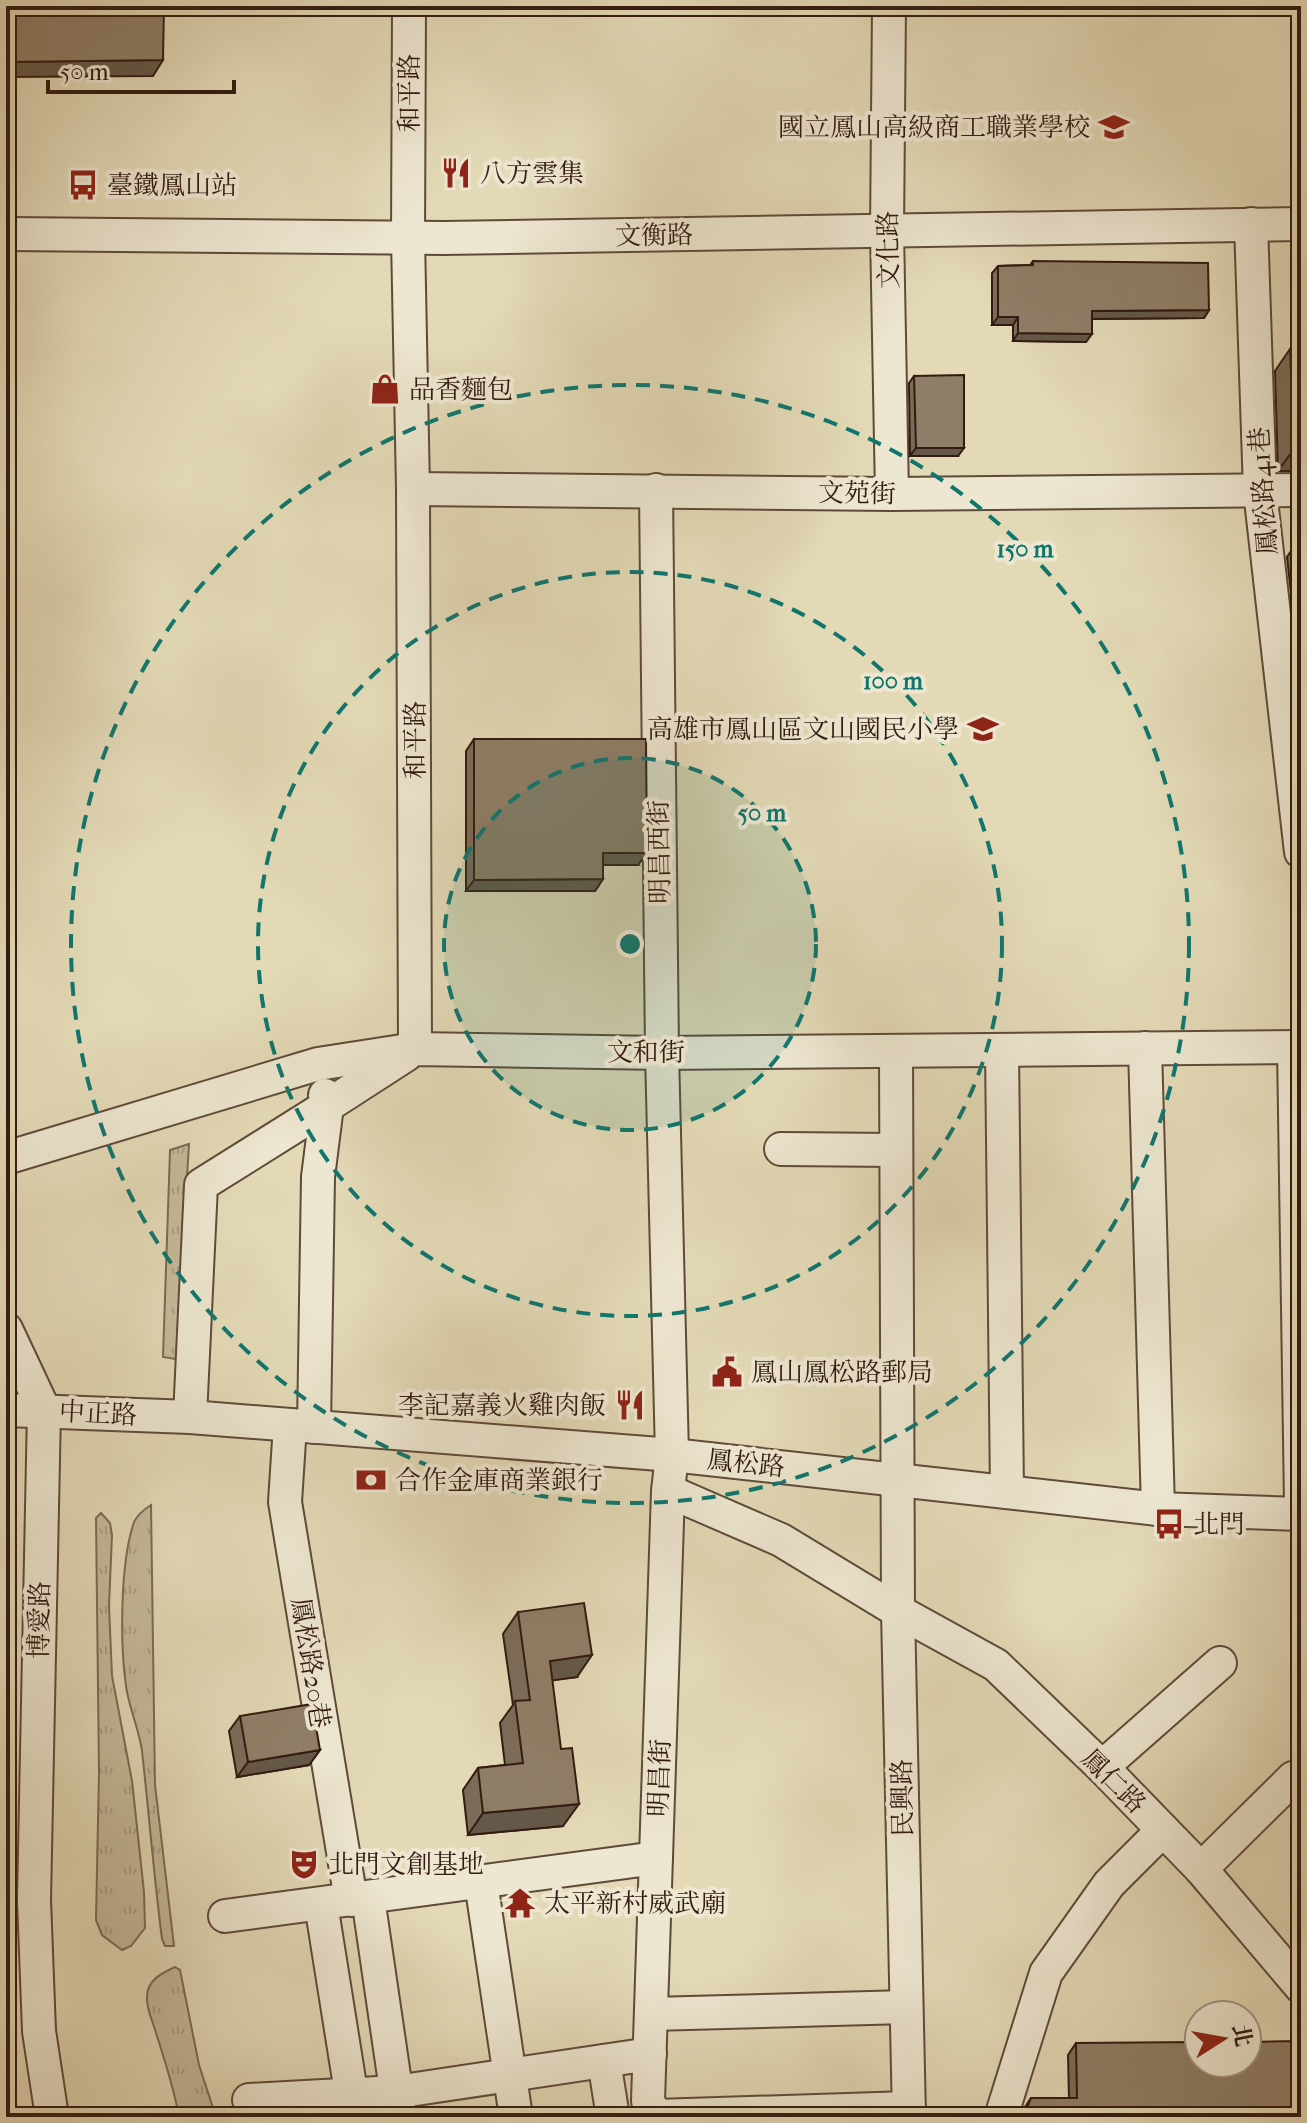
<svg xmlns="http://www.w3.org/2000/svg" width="1307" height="2123" font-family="'IM FELL French Canon','Noto Serif TC',serif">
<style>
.grass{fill:url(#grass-tufts);stroke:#7c6a56;stroke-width:2}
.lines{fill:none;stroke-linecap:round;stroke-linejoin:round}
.minor-casing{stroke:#5f4a3a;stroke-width:36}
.minor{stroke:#ede6d0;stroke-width:32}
.wall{fill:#7b6c59;stroke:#331b11;stroke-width:2}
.shaded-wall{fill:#645848;stroke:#331b11;stroke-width:2}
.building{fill:#8f7e67;stroke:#331b11;stroke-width:2}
.ring{fill:none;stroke:#0f766e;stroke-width:4;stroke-dasharray:14 10}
.labels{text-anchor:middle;stroke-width:8;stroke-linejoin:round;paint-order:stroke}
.street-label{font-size:26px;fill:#331b11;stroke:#ede6d0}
.poi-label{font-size:26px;fill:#331b11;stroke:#ede6d0;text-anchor:start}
.centre{fill:#0f766e;stroke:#ede6d0;stroke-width:4}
.ring-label{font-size:24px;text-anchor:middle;font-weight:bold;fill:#0f766e;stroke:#ede6d0;stroke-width:8;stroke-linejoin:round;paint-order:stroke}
</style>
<defs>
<pattern id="grass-tufts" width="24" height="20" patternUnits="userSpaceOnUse" patternTransform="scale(2)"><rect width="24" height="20" fill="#c5b99a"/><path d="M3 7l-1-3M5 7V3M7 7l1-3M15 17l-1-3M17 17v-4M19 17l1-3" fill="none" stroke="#aa9e84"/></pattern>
</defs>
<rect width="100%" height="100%" fill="#e3d9b6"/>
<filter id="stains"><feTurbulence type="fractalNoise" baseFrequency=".0025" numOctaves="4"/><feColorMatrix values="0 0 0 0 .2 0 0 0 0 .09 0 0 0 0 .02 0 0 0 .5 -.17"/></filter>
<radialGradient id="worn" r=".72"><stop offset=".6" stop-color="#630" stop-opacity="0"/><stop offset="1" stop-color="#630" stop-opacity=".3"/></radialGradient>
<g class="grass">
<polygon points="189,1144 176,1359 163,1357 170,1150"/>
<path d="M 151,1505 L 155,1785 L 174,1946 L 165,1946 L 162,1939 C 154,1877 149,1814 142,1751 C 139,1729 129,1708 126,1686 C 120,1643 120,1563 134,1522 C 138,1514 143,1510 151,1505 Z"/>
<polygon points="101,1513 110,1523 112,1535 109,1606 112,1676 132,1781 144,1892 145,1928 131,1946 122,1950 102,1935 96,1920 99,1773 96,1518"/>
<path d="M 175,1967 L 180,1970 L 199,2065 L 216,2117 L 179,2117 C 174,2088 165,2061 156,2033 C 153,2022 146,2008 147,1997 C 147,1980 162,1973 175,1967 Z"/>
</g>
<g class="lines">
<g class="minor-casing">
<g id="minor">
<polyline points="409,6 408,238 413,489 415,1049"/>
<polyline points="889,6 887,232 892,494"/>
<polyline points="1251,224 1260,491 1301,852"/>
<polyline points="6,234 443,238 1301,224"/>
<polyline points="413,489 892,494 1301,490"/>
<polyline points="656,490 662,1053 672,1455 668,1491 648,2101 656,2116 909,2108"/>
<polyline points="1294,1047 1301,1503"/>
<polyline points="1145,1048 1158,1509"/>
<polyline points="1002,1050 1007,1492"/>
<polyline points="896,1051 898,1611 909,2117"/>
<polyline points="781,1149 896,1150"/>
<polyline points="6,1158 318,1064 415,1049 662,1053 1301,1047"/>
<polyline points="6,1329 44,1410 34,1900 39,2031 52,2117"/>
<polyline points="6,1410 190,1417 672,1455 1158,1509 1301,1514"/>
<polyline points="190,1417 201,1185 327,1106 325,1095"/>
<polyline points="290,1425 285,1502 351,1900"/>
<polyline points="314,1427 318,1177 327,1106 406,1055"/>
<polyline points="668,1491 781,1540 898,1611 996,1665 1102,1767 1201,1869 1301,1987"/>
<polyline points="1102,1767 1220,1663"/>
<polyline points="1201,1869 1293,1778"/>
<polyline points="481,1882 516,2117"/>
<polyline points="368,1898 400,2117"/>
<polyline points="321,1904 355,2117"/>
<polyline points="225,1916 656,1858"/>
<polyline points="651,2014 906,2007"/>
<polyline points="604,2061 613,2117"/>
<polyline points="249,2100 396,2092 650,2054"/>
<polyline points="1001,2117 1046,1973 1109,1884 1163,1830"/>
</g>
</g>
<use href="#minor" class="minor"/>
</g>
<g class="wall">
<polygon points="1033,261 1209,310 1204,318 1092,319 1086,342 1013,341 1013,325 992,325 992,273 998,266 1030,265"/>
<polygon points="1290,349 1301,349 1301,471 1278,471 1275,371"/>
<polygon points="914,376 958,456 910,456 909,383"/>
<polygon points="1301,550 1301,684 1287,557 1291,551"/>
<polygon points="474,739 638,865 603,865 603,879 595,891 466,891 466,751"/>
<polygon points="518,1612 577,1677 552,1680 563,1826 468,1835 463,1790 478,1768 505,1765 500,1723 513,1705 503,1634"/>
<polygon points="240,1716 320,1750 309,1765 237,1777 229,1731"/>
<polygon points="1076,2043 1298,2117 1020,2117 1023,2110 1031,2098 1069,2098 1068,2055"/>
</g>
<g class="shaded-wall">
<polygon points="163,60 153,76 6,77 6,62"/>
<polygon points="1209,310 1204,318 1087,319 1092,311"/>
<polygon points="998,317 1018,317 1013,325 992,325"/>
<polygon points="1018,333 1092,334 1086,342 1013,341"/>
<polygon points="916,448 964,448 958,456 910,456"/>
<polygon points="1294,449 1301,449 1301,471 1278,471"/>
<polygon points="603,853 647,853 638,865 595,865"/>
<polygon points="603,879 595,891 466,891 474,880"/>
<polygon points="592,1655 577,1677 534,1683 550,1661"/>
<polygon points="320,1750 309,1765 237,1777 248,1762"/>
<polygon points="579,1804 563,1826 468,1835 483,1813"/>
</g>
<g class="building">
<polygon points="6,6 164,6 163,60 6,62"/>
<polygon points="1033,261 1208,263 1209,310 1092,311 1092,334 1018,333 1018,317 998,317 998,266 1033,265"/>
<polygon points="1290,349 1301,349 1301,449 1294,449"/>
<polygon points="964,375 964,448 916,448 914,376"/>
<polygon points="1301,550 1301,639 1291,551"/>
<polygon points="474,739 646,739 647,853 603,853 603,879 474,880"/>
<polygon points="584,1603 592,1655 550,1661 561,1749 572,1748 579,1804 483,1813 478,1768 523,1763 515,1701 530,1700 518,1612"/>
<polygon points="6,1616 9,1616 10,1641 6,1641"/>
<polygon points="312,1704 320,1750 248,1762 240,1716"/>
<polygon points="1297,2041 1298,2117 1023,2117 1031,2098 1077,2098 1076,2043 1199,2042 1199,2063 1247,2063 1247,2042"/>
</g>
<circle cx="630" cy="944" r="186" fill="#0f766e" fill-opacity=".12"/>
<g class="ring">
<circle cx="630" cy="944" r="186"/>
<circle cx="630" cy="944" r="372"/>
<circle cx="630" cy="944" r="559"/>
</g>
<defs>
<g id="school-bare" transform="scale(2.4)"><path d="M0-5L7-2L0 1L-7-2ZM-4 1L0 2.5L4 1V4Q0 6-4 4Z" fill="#8f2418" stroke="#ede6d0" stroke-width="2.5" paint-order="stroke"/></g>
<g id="restaurant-bare" transform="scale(2.4)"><path d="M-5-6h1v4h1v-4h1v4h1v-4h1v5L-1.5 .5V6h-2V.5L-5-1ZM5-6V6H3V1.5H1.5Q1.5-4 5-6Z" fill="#8f2418" stroke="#ede6d0" stroke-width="2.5" paint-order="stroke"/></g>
<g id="bus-bare" transform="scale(2.4)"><path d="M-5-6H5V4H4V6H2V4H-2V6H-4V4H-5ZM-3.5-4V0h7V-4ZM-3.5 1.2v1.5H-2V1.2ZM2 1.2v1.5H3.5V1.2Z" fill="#8f2418" stroke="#ede6d0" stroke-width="2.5" paint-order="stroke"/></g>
<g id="shop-bare" transform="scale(2.4)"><path d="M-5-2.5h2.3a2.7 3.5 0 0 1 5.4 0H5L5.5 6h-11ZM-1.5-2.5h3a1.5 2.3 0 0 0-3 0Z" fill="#8f2418" stroke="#ede6d0" stroke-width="2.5" paint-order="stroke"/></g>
<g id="civic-bare" transform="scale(2.4)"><path d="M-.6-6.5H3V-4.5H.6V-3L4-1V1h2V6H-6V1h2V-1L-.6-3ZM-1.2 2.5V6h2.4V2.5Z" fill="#8f2418" stroke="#ede6d0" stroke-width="2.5" paint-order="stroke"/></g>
<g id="bank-bare" transform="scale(2.4)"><path d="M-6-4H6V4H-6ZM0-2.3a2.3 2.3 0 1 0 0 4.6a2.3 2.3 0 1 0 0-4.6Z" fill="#8f2418" stroke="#ede6d0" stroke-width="2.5" paint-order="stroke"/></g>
<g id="theatre-bare" transform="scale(2.4)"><path d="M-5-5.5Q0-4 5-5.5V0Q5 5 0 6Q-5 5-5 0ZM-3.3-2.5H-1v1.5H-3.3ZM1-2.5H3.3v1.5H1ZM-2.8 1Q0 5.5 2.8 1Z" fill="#8f2418" stroke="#ede6d0" stroke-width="2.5" paint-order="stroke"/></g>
<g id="temple-bare" transform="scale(2.4)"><path d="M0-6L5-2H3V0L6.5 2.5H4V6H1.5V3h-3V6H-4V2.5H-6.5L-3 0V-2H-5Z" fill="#8f2418" stroke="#ede6d0" stroke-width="2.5" paint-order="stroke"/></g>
</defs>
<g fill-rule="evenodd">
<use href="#school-bare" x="1114" y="127"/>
<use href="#restaurant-bare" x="456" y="173"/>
<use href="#bus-bare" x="83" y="185"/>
<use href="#shop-bare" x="385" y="389"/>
<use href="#school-bare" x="983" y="729"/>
<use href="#civic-bare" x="727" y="1372"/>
<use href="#restaurant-bare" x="630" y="1405"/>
<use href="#bank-bare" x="371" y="1480"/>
<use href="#bus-bare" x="1169" y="1524"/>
<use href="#theatre-bare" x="304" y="1864"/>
<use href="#temple-bare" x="520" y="1903"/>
</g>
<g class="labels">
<g class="street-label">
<text transform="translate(409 93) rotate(-90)" y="9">和平路</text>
<text transform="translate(654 235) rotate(-1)" y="9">文衡路</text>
<text transform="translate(888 250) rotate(-91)" y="9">文化路</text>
<text transform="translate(1263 491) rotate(-94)" y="9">鳳松路41巷</text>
<text transform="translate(857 493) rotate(1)" y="9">文苑街</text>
<text transform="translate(415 740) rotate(-90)" y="9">和平路</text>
<text transform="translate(659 852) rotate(-91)" y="9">明昌西街</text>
<text x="646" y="1061">文和街</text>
<text transform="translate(98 1413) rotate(3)" y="9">中正路</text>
<text transform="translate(746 1463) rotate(6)" y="9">鳳松路</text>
<text transform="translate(39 1620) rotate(-89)" y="9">博愛路</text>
<text transform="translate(311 1663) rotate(81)" y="9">鳳松路20巷</text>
<text transform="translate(659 1778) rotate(-88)" y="9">明昌街</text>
<text transform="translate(1114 1781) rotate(45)" y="9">鳳仁路</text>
<text transform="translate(902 1798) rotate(-91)" y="9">民興路</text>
</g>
<g class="poi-label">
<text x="1090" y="136" text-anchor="end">國立鳳山高級商工職業學校</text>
<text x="480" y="182">八方雲集</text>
<text x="107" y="194">臺鐵鳳山站</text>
<text x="409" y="398">品香麵包</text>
<text x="959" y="738" text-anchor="end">高雄市鳳山區文山國民小學</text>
<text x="751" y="1381">鳳山鳳松路郵局</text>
<text x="606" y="1414" text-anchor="end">李記嘉義火雞肉飯</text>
<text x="395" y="1489">合作金庫商業銀行</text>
<text x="1193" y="1533">北門</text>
<text x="328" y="1873">北門文創基地</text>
<text x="544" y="1912">太平新村威武廟</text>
</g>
</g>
<circle cx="630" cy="944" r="12" class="centre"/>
<g class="ring-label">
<text x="1025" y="557">150 m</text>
<text x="893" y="689">100 m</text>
<text x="762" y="821">50 m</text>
</g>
<rect width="1307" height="2123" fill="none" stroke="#e3d9b6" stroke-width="32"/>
<rect x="8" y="8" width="1291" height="2107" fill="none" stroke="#331b11" stroke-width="4"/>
<rect x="16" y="16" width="1275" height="2091" fill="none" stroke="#331b11" stroke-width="2"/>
<g transform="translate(1223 2039) rotate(79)"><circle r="38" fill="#ede6d0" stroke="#a39584" stroke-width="2"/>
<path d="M0-6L14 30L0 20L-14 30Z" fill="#8f2418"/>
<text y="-12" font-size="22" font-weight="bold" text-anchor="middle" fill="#331b11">北</text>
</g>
<path d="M48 80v12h186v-12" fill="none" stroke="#331b11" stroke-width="4"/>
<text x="60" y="80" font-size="24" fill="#331b11" stroke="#ede6d0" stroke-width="6" paint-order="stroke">50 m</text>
<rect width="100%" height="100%" filter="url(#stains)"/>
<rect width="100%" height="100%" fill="url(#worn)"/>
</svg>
